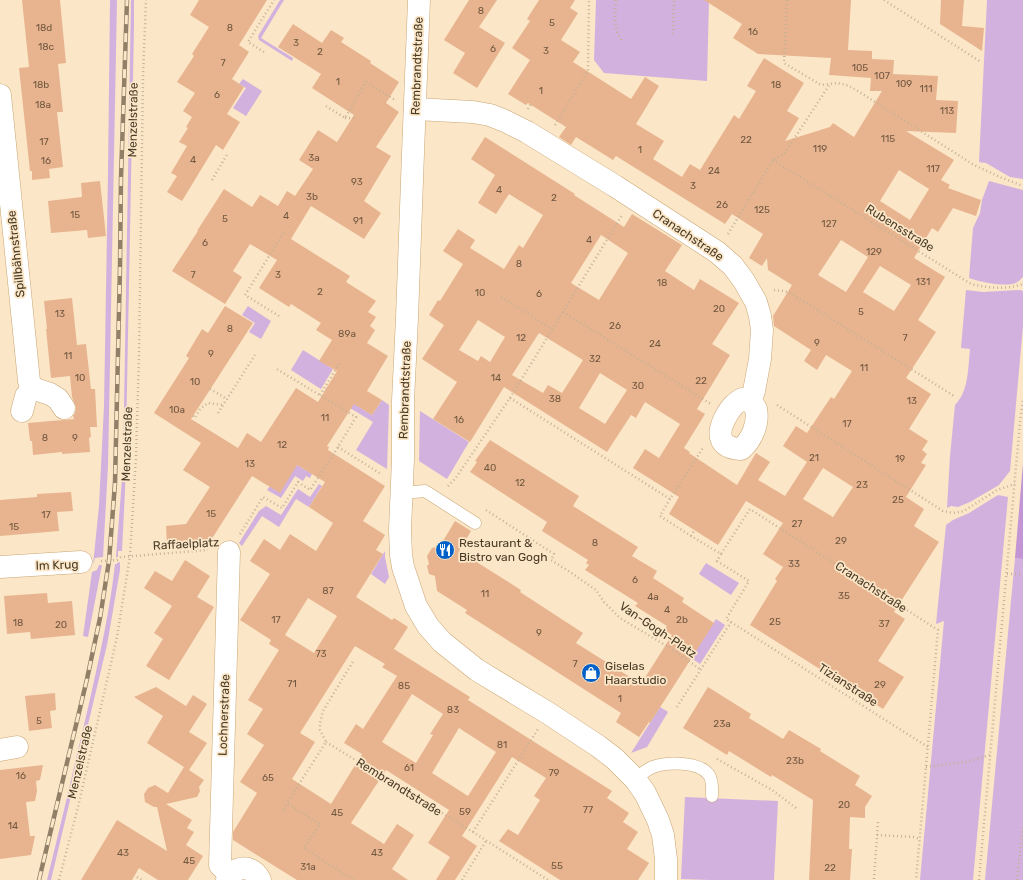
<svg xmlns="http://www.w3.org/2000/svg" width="1023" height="880" font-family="Rubik,sans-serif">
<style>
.green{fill:#d2b1de}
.forest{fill:#c395d4}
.building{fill:#e8b48f;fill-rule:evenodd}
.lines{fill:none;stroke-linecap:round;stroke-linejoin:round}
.lane-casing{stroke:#c9a673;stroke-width:13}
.street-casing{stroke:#c9a673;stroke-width:23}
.path{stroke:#c5b296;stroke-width:2.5;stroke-dasharray:1 3;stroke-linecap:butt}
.lane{stroke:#fff;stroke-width:12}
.street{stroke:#fff;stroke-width:22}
.rail-casing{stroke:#918067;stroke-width:4.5}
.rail{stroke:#fbe6c7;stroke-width:3;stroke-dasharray:9;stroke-linecap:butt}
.labels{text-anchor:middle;stroke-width:3.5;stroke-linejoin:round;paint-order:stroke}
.number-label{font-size:10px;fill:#715840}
.street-label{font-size:12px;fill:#493a25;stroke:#fbe6c7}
.poi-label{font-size:12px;fill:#493a25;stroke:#fbe6c7;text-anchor:start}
</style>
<rect width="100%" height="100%" fill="#fbe6c7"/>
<g class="green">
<polygon points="110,0 117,0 108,466 103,557 95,558 93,565 99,506 104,406 108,173"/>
<polygon points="131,0 134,0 134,25 125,491 122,551 118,551 118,557 116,557 123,466"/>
<polygon points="280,0 284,0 261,38 293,58 292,61 259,40 258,36"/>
<polygon points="596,0 709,0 707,81 604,73 594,60"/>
<polygon points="987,0 1023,0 1023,179 1010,177 986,163 979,162"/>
<polygon points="243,79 262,91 246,116 233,108 246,88 239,84"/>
<path d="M 989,181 L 1023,190 L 1023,277 C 1020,280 1016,284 1012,284 C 999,286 981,282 969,278 L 973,228 L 980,213 L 982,200 Z"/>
<path d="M 966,290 L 983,292 L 1020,290 L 1023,291 L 1023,326 L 1010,471 L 999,485 L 970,502 L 958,507 L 951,506 L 947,508 L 950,456 L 955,405 C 969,391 968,367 970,349 L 961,348 Z"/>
<polygon points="248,306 271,321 261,339 249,332 255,323 242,315"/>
<polygon points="303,350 333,369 321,389 291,370"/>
<polygon points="327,387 372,415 382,400 389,405 387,469 356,450 373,422 324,392"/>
<polygon points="420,411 469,442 447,479 419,461"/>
<polygon points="297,465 312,474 310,478 306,476 303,481 295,476 281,498 267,490 270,486"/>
<polygon points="319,484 322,486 309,507 296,499 279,527 262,516 242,546 239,543 259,511 266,506 281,515 298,489 310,497"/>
<polygon points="998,495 1008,497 973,880 920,880 944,621 936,624 946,525 953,520 969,513"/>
<polygon points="385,551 385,557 389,577 385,584 371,574"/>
<polygon points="1015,558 1023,559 1023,880 985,880"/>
<path d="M 120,562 L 120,570 L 107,645 L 51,880 L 47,880 C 62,820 76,759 90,699 C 100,654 110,610 115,564 L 117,564 L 117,563 Z"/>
<polygon points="706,563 739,583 731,595 699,574"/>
<polygon points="99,565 102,565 88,637 83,636 92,572 97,570"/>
<polygon points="716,619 725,625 700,664 691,658"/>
<polygon points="660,707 668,712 647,747 631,753"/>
<polygon points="685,797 778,801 774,880 710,880 681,879"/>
</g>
<polygon class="forest" points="1023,463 1023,559 1015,558"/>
<g class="building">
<polygon points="22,0 60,0 66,63 58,64 63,112 57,112 63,167 49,169 50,178 32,180 32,171 30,171 19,68 29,67"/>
<polygon points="199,0 267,0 239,45 249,52 232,79 244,87 227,114 240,122 223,150 216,145 182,201 167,192 177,176 171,173 187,146 179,142 188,128 186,127 192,117 183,111 195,93 177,82 194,56 192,54 209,27 190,15"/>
<polygon points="469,0 497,0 479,27 505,43 477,88 453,73 465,53 444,40"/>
<path d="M 539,0 L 575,0 L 570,8 L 578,13 L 561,40 L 580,52 L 573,62 L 631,99 L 645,77 L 659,86 L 636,124 L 664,141 L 653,159 L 682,177 L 690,164 L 700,170 L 734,115 L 739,119 L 756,91 L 747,86 L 764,58 L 804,83 L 787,111 L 799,118 L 785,141 L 830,127 L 833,123 L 854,137 L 882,91 L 870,91 L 871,78 L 829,75 L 831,58 L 758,54 L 733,38 L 742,24 L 704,0 L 851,0 L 848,50 L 872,51 L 872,59 L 894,60 L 893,74 L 938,76 L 936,100 L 958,101 L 956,133 L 906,131 L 954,160 L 941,180 L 950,185 L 948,188 L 981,200 L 976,216 L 953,208 L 938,232 L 932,228 L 914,258 L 945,277 L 918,320 L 936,332 L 906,378 L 931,394 L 909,429 L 928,441 L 922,450 L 927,454 L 921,463 L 926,465 L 906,497 L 924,509 L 914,526 L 939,542 L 894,612 L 905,619 L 878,661 L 904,677 L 883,709 L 750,625 L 777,581 L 775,579 L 783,567 L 763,554 L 783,523 L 746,501 L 718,545 L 669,514 L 679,497 L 633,468 L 645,449 L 659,458 L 680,424 L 645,402 L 636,418 L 631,415 L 607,452 L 504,387 L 470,442 L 433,419 L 457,382 L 422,359 L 444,325 L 429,315 L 438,300 L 440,301 L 463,264 L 443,251 L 458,229 L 475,240 L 470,248 L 504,269 L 519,245 L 523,248 L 543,215 L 509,194 L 496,214 L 478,203 L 495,175 L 471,159 L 485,137 L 575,194 L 574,195 L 624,227 L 632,214 L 682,245 L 665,271 L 694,290 L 700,279 L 739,303 L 712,344 L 730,355 L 697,409 L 705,414 L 684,448 L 690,452 L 689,453 L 737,485 L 756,453 L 770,462 L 758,480 L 785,496 L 807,462 L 783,446 L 796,426 L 807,433 L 831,397 L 834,399 L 852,371 L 826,355 L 817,370 L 804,361 L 811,350 L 774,326 L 773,316 L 792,285 L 768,270 L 767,258 L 762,266 L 749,258 L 763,234 L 732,214 L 725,224 L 616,156 L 613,160 L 576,137 L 571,145 L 559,137 L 566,127 L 528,103 L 526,105 L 508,94 L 530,60 L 512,48 L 530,21 L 527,19 ZM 899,170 L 929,189 L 910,220 L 880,201 ZM 601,235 L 628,253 L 599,300 L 571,283 ZM 841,240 L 868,257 L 846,292 L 818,275 ZM 880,266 L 911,285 L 894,311 L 863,292 ZM 478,320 L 505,337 L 490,362 L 481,356 L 478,361 L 459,350 ZM 539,333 L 583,360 L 562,393 L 548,385 L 543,393 L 512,375 ZM 600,373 L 627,390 L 605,424 L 579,408 ZM 823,468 L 853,487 L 833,517 L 803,499 Z"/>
<polygon points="941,0 964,0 962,26 984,28 982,51 940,24"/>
<path d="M 293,24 L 322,43 L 331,30 L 344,38 L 341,42 L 371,61 L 370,63 L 399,82 L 386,103 L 399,112 L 376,147 L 391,156 L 364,201 L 381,213 L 364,239 L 311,206 L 291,239 L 350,276 L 346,282 L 376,301 L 368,312 L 376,317 L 370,326 L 375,330 L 367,343 L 388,356 L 367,391 L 382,400 L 372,415 L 354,404 L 327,446 L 329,447 L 328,450 L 385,486 L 363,521 L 385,535 L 376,550 L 383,554 L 356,597 L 392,620 L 394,618 L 408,627 L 394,649 L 470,697 L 468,700 L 612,791 L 607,798 L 629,813 L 623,822 L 638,832 L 627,849 L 649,863 L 638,880 L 560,880 L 499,841 L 508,829 L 518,835 L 540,800 L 534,796 L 546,778 L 512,757 L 462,836 L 477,846 L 455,880 L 436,880 L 450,857 L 428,843 L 449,810 L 386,770 L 351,823 L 384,844 L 397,824 L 414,835 L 392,869 L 408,880 L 297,880 L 233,840 L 233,832 L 257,793 L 240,782 L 264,745 L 247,734 L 263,709 L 248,700 L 279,650 L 269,644 L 271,640 L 240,620 L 270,574 L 250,561 L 264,539 L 280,550 L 290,534 L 316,551 L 333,523 L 309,507 L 325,482 L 297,465 L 280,493 L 252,476 L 211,540 L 167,544 L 166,526 L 186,524 L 210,487 L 183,470 L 201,443 L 154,413 L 189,358 L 186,356 L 202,329 L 208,333 L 225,306 L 253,323 L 191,419 L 238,448 L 247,433 L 261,442 L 296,388 L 318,402 L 337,371 L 319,361 L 332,340 L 316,330 L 321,323 L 291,304 L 289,307 L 259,288 L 277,260 L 250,244 L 233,271 L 242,277 L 225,304 L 172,271 L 198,231 L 197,231 L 224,189 L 252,207 L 260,195 L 278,206 L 287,191 L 295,196 L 313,169 L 299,160 L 318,130 L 337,142 L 354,115 L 312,88 L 321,74 L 278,47 ZM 308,598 L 337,616 L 314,653 L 285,635 ZM 355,646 L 385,664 L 382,667 L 397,676 L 363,729 L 356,724 L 344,743 L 362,754 L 331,804 L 292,779 L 315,742 L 300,733 ZM 412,694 L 443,714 L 430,734 L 433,735 L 416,763 L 382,742 ZM 459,728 L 496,752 L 468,796 L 432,773 Z"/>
<polygon points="100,181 106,236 88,238 87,230 51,233 48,201 82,197 81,183"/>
<polygon points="72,298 77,345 86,344 91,389 95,389 97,427 90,427 91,437 89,438 90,452 62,454 62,452 33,455 32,441 30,441 28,423 74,419 73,416 75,413 76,407 72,397 70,376 51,378 46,329 47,329 44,301"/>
<polygon points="490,440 579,496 573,506 638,547 632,556 657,571 653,578 684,598 682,602 714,623 650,723 649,722 639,737 616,722 621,713 465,613 467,610 437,591 435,576 429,574 427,566 429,564 427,556 432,548 440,546 455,521 471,531 459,551 521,590 520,592 583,633 576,643 641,684 672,635 664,630 667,626 635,606 638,603 585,570 589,565 586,563 588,560 542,531 547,522 470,472 477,462 475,461"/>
<polygon points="71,492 73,511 57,512 59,531 0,536 0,500 37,497 37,494"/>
<polygon points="185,560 210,576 197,597 214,607 169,680 146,666 163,639 154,633 172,606 144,588 155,571 172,581"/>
<polygon points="47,593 48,603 72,601 75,635 31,639 30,632 7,634 4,596"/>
<polygon points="156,687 186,706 193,695 207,704 189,732 207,743 189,770 204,780 199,787 200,791 197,797 166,804 192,820 187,828 194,832 186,845 203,856 188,880 158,880 139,868 132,880 81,880 117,820 167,851 157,807 154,807 145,802 144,794 148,788 155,785 168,793 184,767 147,743 163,716 134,697"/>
<polygon points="708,687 751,714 749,718 783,739 789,730 821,749 820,751 860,776 855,785 872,796 865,807 865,818 850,817 849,849 852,849 850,880 809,880 813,800 772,775 771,777 729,751 727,755 683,728"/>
<polygon points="55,693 56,710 50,711 52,728 29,731 25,696"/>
<polygon points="43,765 40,780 36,781 37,791 35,801 26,802 30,836 35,836 31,855 0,859 0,770"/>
</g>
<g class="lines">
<g class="lane-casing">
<g id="lane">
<polyline points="402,493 425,491 475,523"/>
<path d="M 635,779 C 640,775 647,769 653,767 C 667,762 699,761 709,775 C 713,781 712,789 712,796"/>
</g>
</g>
<g class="street-casing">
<g id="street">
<polyline points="419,0 413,153 407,318 403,401 403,459 400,530 401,555 403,567 416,606 428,626 442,642 477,670 548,713 598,746 615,759 635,779 645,793 658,820 663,835 666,859 666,880"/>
<polyline points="0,95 29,381 32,388"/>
<path d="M 415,109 L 473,112 L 490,115 L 505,121 L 527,132 L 615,186 L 717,252 L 733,266 L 744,281 L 756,302 L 760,316 L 762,330 L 760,359 L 754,391 L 750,401 L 742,399 C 739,401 736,403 734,405 C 730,409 727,414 725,418 C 716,436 720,448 741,449 C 752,440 759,423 756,409 C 755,406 752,404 750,401"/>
<polyline points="22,411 26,396 32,388 50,394 58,399 64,408"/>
<polyline points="229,552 220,865 230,875"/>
<polyline points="0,567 81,562"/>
<polyline points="0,750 17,747"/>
<path d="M 227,880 C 235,865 252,864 260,880"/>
</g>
</g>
<g class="path">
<path d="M 616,0 C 615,16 613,29 623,42"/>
<polyline points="787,0 784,63 821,85 838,83 846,85 853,88 974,165 1000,177 1023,186"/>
<polyline points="884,0 981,62"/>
<polyline points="673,34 674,0"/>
<polyline points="264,52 248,42 274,0"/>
<polyline points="326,106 345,118 366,82 395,100"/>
<polyline points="528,109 532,102"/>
<polyline points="345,118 356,118"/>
<polyline points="555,125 588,71 589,0"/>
<path d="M 773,160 L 971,284 C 989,288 1005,290 1023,284"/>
<polyline points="212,180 228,153"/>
<polyline points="728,234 773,160 784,154 830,84"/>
<polyline points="774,290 784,291 792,294 954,396"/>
<polyline points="501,297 552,329"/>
<polyline points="563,312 711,404"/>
<polyline points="279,316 245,295 284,232"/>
<polyline points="210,389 227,399"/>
<polyline points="320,395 341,361"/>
<polyline points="510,398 670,499 703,448"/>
<polyline points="777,405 943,511 953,513 964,511 997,490 1015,484"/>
<polyline points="218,413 255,355"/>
<polyline points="193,416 195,418 200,409 208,403 223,405"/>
<polyline points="338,447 381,474"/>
<polyline points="448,486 455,479 510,398 563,312 622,215"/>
<polyline points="670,499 660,516 691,536 721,554 750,509 938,630 916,880"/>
<polyline points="486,510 554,554 551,560 570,572 596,590 604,602 620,618 675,651 701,670"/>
<polyline points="240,534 263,497 282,508 298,482 310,490 338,447 356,417 275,368"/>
<polyline points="691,536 695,529"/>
<polyline points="721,554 717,561 749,581 726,619 928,747"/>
<polyline points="101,561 117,560 121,557 208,550"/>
<polyline points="1007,574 1023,574"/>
<polyline points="677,707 731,622"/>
<polyline points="326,742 473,832 548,880"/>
<polyline points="717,759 772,790 796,808"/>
<polyline points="926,767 966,762 990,755"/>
<polyline points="284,810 287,803"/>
<polyline points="473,832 538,729"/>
<polyline points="877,835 913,837 920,839"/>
<polyline points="137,877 142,880"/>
<polyline points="874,879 878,822"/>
<polyline points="59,880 78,807 117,637 130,556 136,457 139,357 143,77 146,0"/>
<polyline points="353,880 304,848 320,824 287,803 326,742 320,730 320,723 323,711 354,660"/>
<polyline points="462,880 486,841"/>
<polyline points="979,880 1020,422 1023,400"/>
<polyline points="1017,880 1023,826"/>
</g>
<use href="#lane" class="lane"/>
<use href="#street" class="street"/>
<g class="rail-casing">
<polyline id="rail" points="39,880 87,679 100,618 109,561 115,483 120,267 121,178 127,0"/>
</g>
<use href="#rail" class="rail"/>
</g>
<defs>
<g id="restaurant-disc" transform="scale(1)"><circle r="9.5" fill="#0060c8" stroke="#fbe6c7"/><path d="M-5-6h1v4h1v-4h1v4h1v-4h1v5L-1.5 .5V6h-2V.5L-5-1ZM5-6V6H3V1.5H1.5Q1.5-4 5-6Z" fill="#fff"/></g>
<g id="shop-disc" transform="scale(1)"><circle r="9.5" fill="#0060c8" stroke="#fbe6c7"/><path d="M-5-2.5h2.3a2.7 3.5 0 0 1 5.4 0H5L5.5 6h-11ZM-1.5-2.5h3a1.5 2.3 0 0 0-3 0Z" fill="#fff"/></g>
</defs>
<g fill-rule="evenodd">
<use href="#restaurant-disc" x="445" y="550"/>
<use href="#shop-disc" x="591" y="673"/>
</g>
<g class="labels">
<g class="number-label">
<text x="481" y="14">8</text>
<text x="552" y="26">5</text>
<text x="44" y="31">18d</text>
<text x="230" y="31">8</text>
<text x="753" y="35">16</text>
<text x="296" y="46">3</text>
<text x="46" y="50">18c</text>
<text x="493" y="52">6</text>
<text x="546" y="54">3</text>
<text x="320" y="55">2</text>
<text x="223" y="66">7</text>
<text x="860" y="71">105</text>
<text x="882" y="79">107</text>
<text x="338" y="85">1</text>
<text x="904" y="87">109</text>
<text x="41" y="88">18b</text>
<text x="776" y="88">18</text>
<text x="926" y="92">111</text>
<text x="541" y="94">1</text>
<text x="217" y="98">6</text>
<text x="43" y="108">18a</text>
<text x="947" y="114">113</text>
<text x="888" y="142">115</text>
<text x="746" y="143">22</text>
<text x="44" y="145">17</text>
<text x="820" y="152">119</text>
<text x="640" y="153">1</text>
<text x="314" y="161">3a</text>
<text x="193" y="163">4</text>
<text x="46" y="164">16</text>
<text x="933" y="172">117</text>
<text x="714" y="174">24</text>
<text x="357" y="185">93</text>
<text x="693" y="189">3</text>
<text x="499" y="193">4</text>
<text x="312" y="200">3b</text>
<text x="554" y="201">2</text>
<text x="722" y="208">26</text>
<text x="762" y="213">125</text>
<text x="75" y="218">15</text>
<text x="286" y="219">4</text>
<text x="225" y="222">5</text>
<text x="358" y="224">91</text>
<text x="829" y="227">127</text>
<text x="589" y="243">4</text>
<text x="205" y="246">6</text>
<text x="874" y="255">129</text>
<text x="519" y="267">8</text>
<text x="193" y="278">7</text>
<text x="278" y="278">3</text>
<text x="923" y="285">131</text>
<text x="662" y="286">18</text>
<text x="320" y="295">2</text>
<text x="480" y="296">10</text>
<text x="539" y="297">6</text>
<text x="719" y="312">20</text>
<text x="861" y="315">5</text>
<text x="60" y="317">13</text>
<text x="615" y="329">26</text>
<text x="230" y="332">8</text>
<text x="347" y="337">89a</text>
<text x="521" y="341">12</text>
<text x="905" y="341">7</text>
<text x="817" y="346">9</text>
<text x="655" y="347">24</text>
<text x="211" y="357">9</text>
<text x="68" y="359">11</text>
<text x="595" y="362">32</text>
<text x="864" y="371">11</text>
<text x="80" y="381">10</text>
<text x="496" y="381">14</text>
<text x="701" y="384">22</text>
<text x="195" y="385">10</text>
<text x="638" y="389">30</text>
<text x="555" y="402">38</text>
<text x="912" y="404">13</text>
<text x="177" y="413">10a</text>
<text x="325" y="421">11</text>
<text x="459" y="423">16</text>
<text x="847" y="427">17</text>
<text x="45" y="441">8</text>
<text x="75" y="441">9</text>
<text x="282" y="448">12</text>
<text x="814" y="461">21</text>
<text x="900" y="462">19</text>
<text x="250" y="467">13</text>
<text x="490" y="471">40</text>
<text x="520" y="486">12</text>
<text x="862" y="488">23</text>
<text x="898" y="503">25</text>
<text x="211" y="517">15</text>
<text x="46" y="518">17</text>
<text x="797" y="527">27</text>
<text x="14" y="530">15</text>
<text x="841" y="544">29</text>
<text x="595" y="546">8</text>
<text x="794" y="567">33</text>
<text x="635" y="583">6</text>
<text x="328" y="594">87</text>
<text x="485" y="597">11</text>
<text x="844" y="599">35</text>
<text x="653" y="600">4a</text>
<text x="667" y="613">4</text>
<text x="276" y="623">17</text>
<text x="682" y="623">2b</text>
<text x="775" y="625">25</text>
<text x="18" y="626">18</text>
<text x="884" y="627">37</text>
<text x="61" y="628">20</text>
<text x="539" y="636">9</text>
<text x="321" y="657">73</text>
<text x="575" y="667">7</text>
<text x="292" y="687">71</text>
<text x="880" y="688">29</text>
<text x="404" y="689">85</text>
<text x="620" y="702">1</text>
<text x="453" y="713">83</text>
<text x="39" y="724">5</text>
<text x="722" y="727">23a</text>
<text x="502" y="748">81</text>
<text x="795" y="764">23b</text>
<text x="409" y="771">61</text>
<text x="554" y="776">79</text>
<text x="21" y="779">16</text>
<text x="268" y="781">65</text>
<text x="844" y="808">20</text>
<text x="588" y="813">77</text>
<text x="465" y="815">59</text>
<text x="337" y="816">45</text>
<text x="13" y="829">14</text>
<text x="123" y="856">43</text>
<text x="377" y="856">43</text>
<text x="189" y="864">45</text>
<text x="557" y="869">55</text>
<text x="308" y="870">31a</text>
<text x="830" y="871">22</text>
</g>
<g class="street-label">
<text transform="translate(417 66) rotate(-88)" y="4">Rembrandtstraße</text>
<text transform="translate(133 120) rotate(-89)" y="4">Menzelstraße</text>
<text transform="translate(900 228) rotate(32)" y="4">Rubensstraße</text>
<text transform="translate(688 235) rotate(34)" y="4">Cranachstraße</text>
<text transform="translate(16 254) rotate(-96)" y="4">Spillbähnstraße</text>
<text transform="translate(405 390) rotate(-88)" y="4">Rembrandtstraße</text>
<text transform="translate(127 444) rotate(-88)" y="4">Menzelstraße</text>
<text transform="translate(186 544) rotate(-3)" y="4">Raffaelplatz</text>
<text transform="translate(57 565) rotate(-2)" y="4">Im Krug</text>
<text transform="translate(871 587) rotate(33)" y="4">Cranachstraße</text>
<text transform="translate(658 630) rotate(34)" y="4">Van-Gogh-Platz</text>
<text transform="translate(848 685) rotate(33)" y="4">Tizianstraße</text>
<text transform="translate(224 715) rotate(-88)" y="4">Lochnerstraße</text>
<text transform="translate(80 762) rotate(-77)" y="4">Menzelstraße</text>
<text transform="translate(399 787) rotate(32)" y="4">Rembrandtstraße</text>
</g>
<g class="poi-label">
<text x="459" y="547">Restaurant &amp;<tspan x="459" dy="14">Bistro van Gogh</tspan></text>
<text x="605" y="670">Giselas<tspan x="605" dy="14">Haarstudio</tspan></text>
</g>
</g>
</svg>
